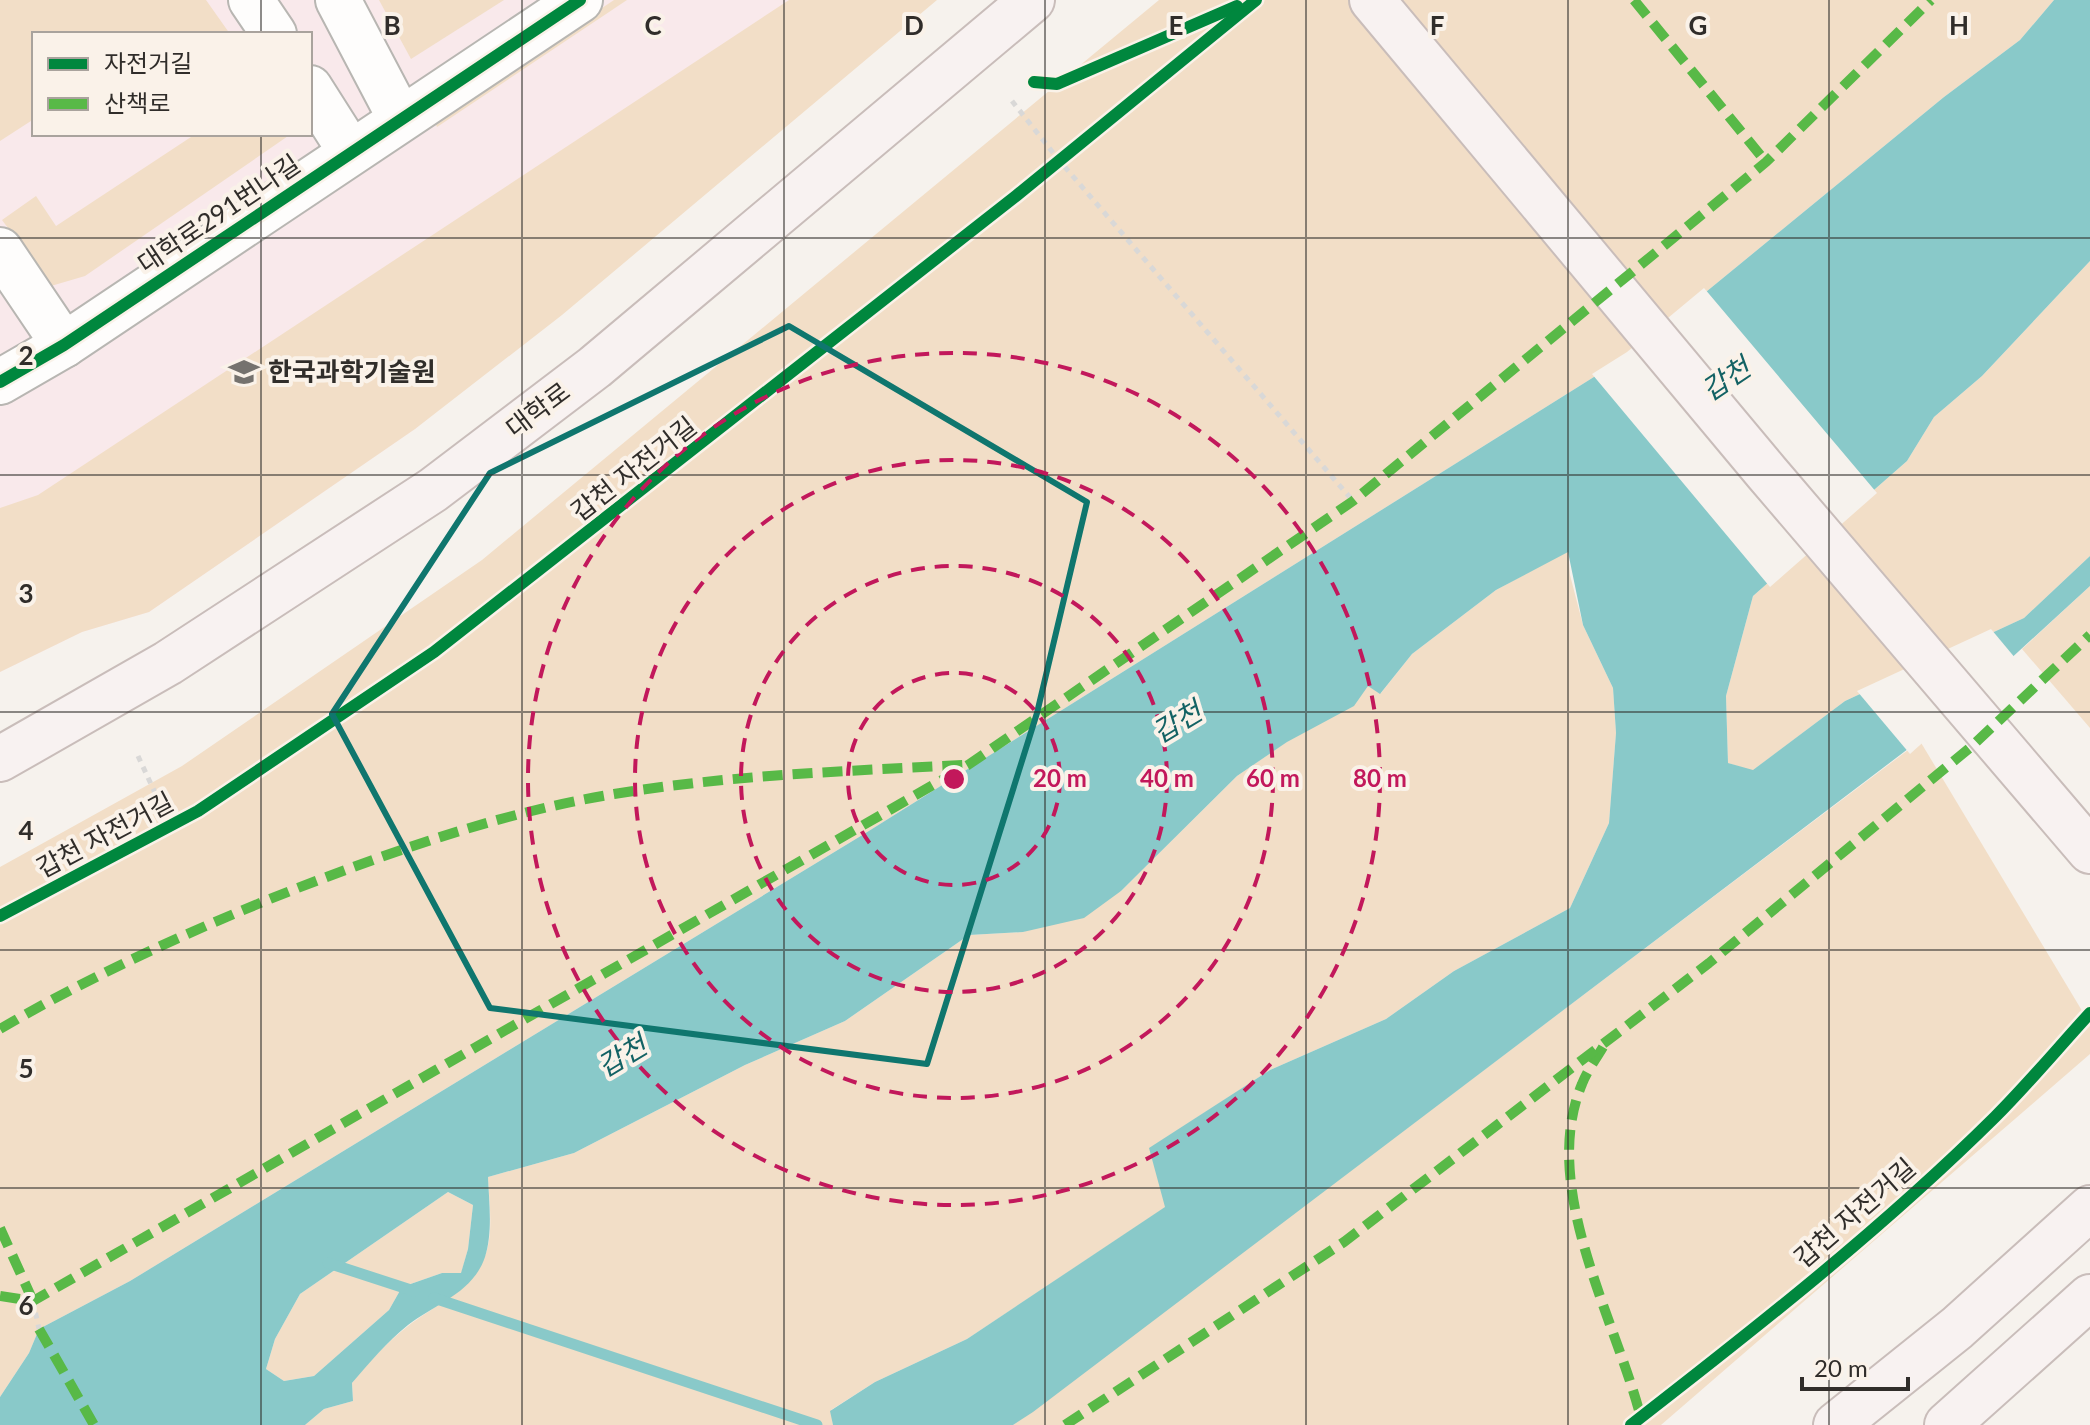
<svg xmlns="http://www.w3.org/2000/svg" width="2090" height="1425" font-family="Lato,'Noto Sans KR',sans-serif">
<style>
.education{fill:#f9e9eb;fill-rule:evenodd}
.green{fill:#f2dec7}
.water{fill:#89c9c9;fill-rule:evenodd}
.pier{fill:#f6f2ed}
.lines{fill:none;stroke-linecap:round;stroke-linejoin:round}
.stream{stroke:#89c9c9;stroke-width:11}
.minor-casing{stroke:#b8b6b2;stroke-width:48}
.major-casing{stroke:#c9bdba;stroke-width:48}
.path{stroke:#d9d8d7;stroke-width:5;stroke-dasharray:6 6;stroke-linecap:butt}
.minor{stroke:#fefdfc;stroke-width:44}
.major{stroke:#f8f2f1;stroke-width:44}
.quiet{stroke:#58b947;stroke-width:10;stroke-dasharray:20 10;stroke-linecap:butt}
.cycleway-casing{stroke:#faf2e9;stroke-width:17}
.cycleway{stroke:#00873e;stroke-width:12}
.marked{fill:none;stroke:#0f766e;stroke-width:6;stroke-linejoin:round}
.grid{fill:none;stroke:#302d2a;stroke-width:2;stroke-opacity:0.55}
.ring{fill:none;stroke:#c2185b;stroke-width:4;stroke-dasharray:14 10}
.labels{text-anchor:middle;stroke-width:8;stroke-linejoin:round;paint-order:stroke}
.street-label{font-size:26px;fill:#302d2a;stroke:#faf2e9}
.poi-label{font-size:26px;font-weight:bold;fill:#302d2a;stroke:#faf2e9;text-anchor:start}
.water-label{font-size:28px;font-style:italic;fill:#136264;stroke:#faf2e9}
.grid-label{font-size:26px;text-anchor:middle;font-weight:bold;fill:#302d2a;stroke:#faf2e9;stroke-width:8;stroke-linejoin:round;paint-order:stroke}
.centre{fill:#c2185b;stroke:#faf2e9;stroke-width:4}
.ring-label{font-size:24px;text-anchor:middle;font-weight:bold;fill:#c2185b;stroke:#faf2e9;stroke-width:8;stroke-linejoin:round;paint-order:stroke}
</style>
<rect width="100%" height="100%" fill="#f6f2ed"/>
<path class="education" d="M 0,0 L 936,0 L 415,429 L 149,612 L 82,632 L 0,672 ZM 34,34 L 310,34 L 310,134 L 34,134 Z"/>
<g class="green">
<polygon points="0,0 206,0 230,34 34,34 34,119 0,141"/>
<polygon points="379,0 504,0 411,59"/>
<polygon points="614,0 627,0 437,127 434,120"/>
<polygon points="789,0 937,0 562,315 415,429 149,612 82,632 0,672 0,508 38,495"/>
<polygon points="1159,0 2054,0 2020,40 1944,97 1629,355 864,834 130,1281 39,1329 29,1353 0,1397 0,867 182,766 482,560"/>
<polygon points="190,134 291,134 85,276 51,286 2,220 36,196 56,226 191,137"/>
<polygon points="2090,261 2090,556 2024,618 1845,701 1752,771 1728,763 1726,696 1753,596 1907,461 1934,417 1982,376"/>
<path d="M 1568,551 L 1570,575 L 1583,625 L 1613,688 L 1616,733 L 1609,823 L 1570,908 L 1454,971 L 1386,1019 L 1270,1070 L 1150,1148 L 1166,1207 L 967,1339 L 875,1382 L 831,1410 L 833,1425 L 305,1425 L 324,1409 L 353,1401 L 352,1383 C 369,1362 387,1342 408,1326 C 434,1306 471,1289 485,1256 C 494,1233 489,1201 488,1177 L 574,1153 L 745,1065 L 845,1021 L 969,935 L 1023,932 L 1121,891 L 1237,776 L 1368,686 L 1381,693 L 1412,654 L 1496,590 Z"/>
<polygon points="2090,586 2090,728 2022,649"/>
<polygon points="1920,741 2090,1024 2090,1054 1661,1425 1013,1425"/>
<polygon points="448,1192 473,1205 468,1249 461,1274 442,1273 402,1287 389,1310 314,1376 284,1381 266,1369 275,1339 300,1294"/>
</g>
<path class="water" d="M 2054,0 L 2090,0 L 2090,261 L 1982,376 L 1934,417 L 1907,461 L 1753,596 L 1726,696 L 1728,763 L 1753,770 L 1845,701 L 2024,618 L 2090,556 L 2090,586 L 1933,730 L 1033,1412 L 1013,1425 L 833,1425 L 830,1411 L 875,1382 L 967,1339 L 1165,1207 L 1149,1148 L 1270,1070 L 1386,1019 L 1454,971 L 1570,908 L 1609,823 L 1616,733 L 1613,688 L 1583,625 L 1568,552 L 1496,590 L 1412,654 L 1380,694 L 1368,686 L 1354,706 L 1287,742 L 1237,776 L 1121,891 L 1084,918 L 1023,932 L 969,935 L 845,1021 L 745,1065 L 574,1153 L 488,1177 C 489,1202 493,1232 485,1257 C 473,1293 435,1304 408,1325 C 387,1342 370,1362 352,1383 L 353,1401 L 324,1409 L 305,1425 L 0,1425 L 0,1397 L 29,1353 L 39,1329 L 130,1281 L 864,834 L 1629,355 L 1944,97 L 2020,40 ZM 448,1192 L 473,1205 L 468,1249 L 461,1273 L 442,1273 L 402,1287 L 389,1310 L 314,1376 L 284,1381 L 266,1369 L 275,1339 L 300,1294 Z"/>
<g class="pier">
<polygon points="1704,288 1877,493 1770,587 1592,374 1627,352"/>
<polygon points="1991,629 2016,659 1910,754 1857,691"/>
</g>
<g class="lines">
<g class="stream">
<polyline points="328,1263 414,1291"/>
<polyline points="434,1298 817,1425"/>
</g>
<g class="minor-casing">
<g id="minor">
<polyline points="251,0 274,34"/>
<polyline points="338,0 400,118"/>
<polyline points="310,88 350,151"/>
<polyline points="0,250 64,345"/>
<polyline points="0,382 64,345 580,0"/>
</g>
</g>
<g class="major-casing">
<g id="major">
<polyline points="1372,0 1767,473 2090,851"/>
<polyline points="0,759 168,663 433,490 595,367 1032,0"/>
<polyline points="1836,1425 1957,1328 2090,1208"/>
<polyline points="1947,1425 2090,1297"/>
</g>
</g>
<g class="path">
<polyline points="1012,101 1058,159 1353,501"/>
<polyline points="138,756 170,825"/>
<polyline points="33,1301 39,1329"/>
</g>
<use href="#minor" class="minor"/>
<use href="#major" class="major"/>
<g class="quiet">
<polyline points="1634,0 1766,162"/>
<path d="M 0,1029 C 94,974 194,929 295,889 C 399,849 504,812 614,794 C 730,775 847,771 964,765"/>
<path d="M 1603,1047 C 1596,1059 1587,1071 1582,1084 C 1539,1187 1615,1317 1641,1418"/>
<polyline points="0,1228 33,1301"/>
<polyline points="0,1296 33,1301 968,765 1353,501 1766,162 1931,0"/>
<polyline points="39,1329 94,1425"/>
<polyline points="1065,1425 1344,1242 1709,963 1972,746 2090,635"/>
</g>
<g class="cycleway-casing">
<g id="cycleway">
<polyline points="1034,82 1057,84 1237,6"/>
<polyline points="0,382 64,345 580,0"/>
<polyline points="0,916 198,811 434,652 1016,196 1256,0"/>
<path d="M 1631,1425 C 1756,1328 1882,1229 1995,1117 C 2028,1084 2058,1048 2090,1013"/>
</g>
</g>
<use href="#cycleway" class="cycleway"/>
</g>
<path class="marked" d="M 789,326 L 1087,502 L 1037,713 L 927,1064 L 490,1008 L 332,714 L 490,473 Z"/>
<path class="grid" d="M 261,0 L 261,34M 522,0 L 522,1425M 784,0 L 784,1425M 1045,0 L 1045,1425M 1306,0 L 1306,1425M 1568,0 L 1568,1425M 1829,0 L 1829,1425M 261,134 L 261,1425M 0,238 L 2090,238M 0,475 L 2090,475M 0,712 L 2090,712M 0,950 L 2090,950M 0,1188 L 2090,1188"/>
<g class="ring">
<circle cx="954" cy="779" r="106"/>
<circle cx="954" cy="779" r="213"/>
<circle cx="954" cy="779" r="319"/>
<circle cx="954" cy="779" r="426"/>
</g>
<defs>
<g id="university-bare" transform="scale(2.4)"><path d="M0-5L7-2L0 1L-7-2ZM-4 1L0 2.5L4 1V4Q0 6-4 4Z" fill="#75726e" stroke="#faf2e9" stroke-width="2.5" paint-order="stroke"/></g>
</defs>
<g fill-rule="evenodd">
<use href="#university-bare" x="244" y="372"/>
</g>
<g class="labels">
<g class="street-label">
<text transform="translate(219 214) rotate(-34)" y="9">대학로291번나길</text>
<text transform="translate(538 410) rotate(-37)" y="9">대학로</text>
<text transform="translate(634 469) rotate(-38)" y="9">갑천 자전거길</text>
<text transform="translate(105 835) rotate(-28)" y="9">갑천 자전거길</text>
<text transform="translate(1855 1213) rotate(-41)" y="9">갑천 자전거길</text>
</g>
<g class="poi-label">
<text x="268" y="381">한국과학기술원</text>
</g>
<g class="water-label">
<text transform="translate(1726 379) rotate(-34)" y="10">갑천</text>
<text transform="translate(1177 722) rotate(-31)" y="10">갑천</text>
<text transform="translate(622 1056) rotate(-31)" y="10">갑천</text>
</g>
</g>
<g class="grid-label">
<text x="392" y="35">B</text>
<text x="653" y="35">C</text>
<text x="914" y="35">D</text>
<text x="1176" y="35">E</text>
<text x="1437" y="35">F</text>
<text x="1698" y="35">G</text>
<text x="1959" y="35">H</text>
<text x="26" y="365">2</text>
<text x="26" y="603">3</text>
<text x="26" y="840">4</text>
<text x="26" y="1078">5</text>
<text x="26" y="1315">6</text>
</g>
<circle cx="954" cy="779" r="12" class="centre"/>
<g class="ring-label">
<text x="1060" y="787">20 m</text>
<text x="1167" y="787">40 m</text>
<text x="1273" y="787">60 m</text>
<text x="1380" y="787">80 m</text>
</g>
<rect x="32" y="32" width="280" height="104" fill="#faf2e9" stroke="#a9a39d" stroke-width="2"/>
<rect x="48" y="58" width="40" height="12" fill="#00873e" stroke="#a9a39d" stroke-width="2"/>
<text x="104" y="72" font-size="24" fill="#302d2a">자전거길</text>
<rect x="48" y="98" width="40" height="12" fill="#58b947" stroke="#a9a39d" stroke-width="2"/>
<text x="104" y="112" font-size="24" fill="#302d2a">산책로</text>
<path d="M1802 1377v12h106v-12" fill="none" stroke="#302d2a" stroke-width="4"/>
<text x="1814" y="1377" font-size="24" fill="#302d2a" stroke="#faf2e9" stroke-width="6" paint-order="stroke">20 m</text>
</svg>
